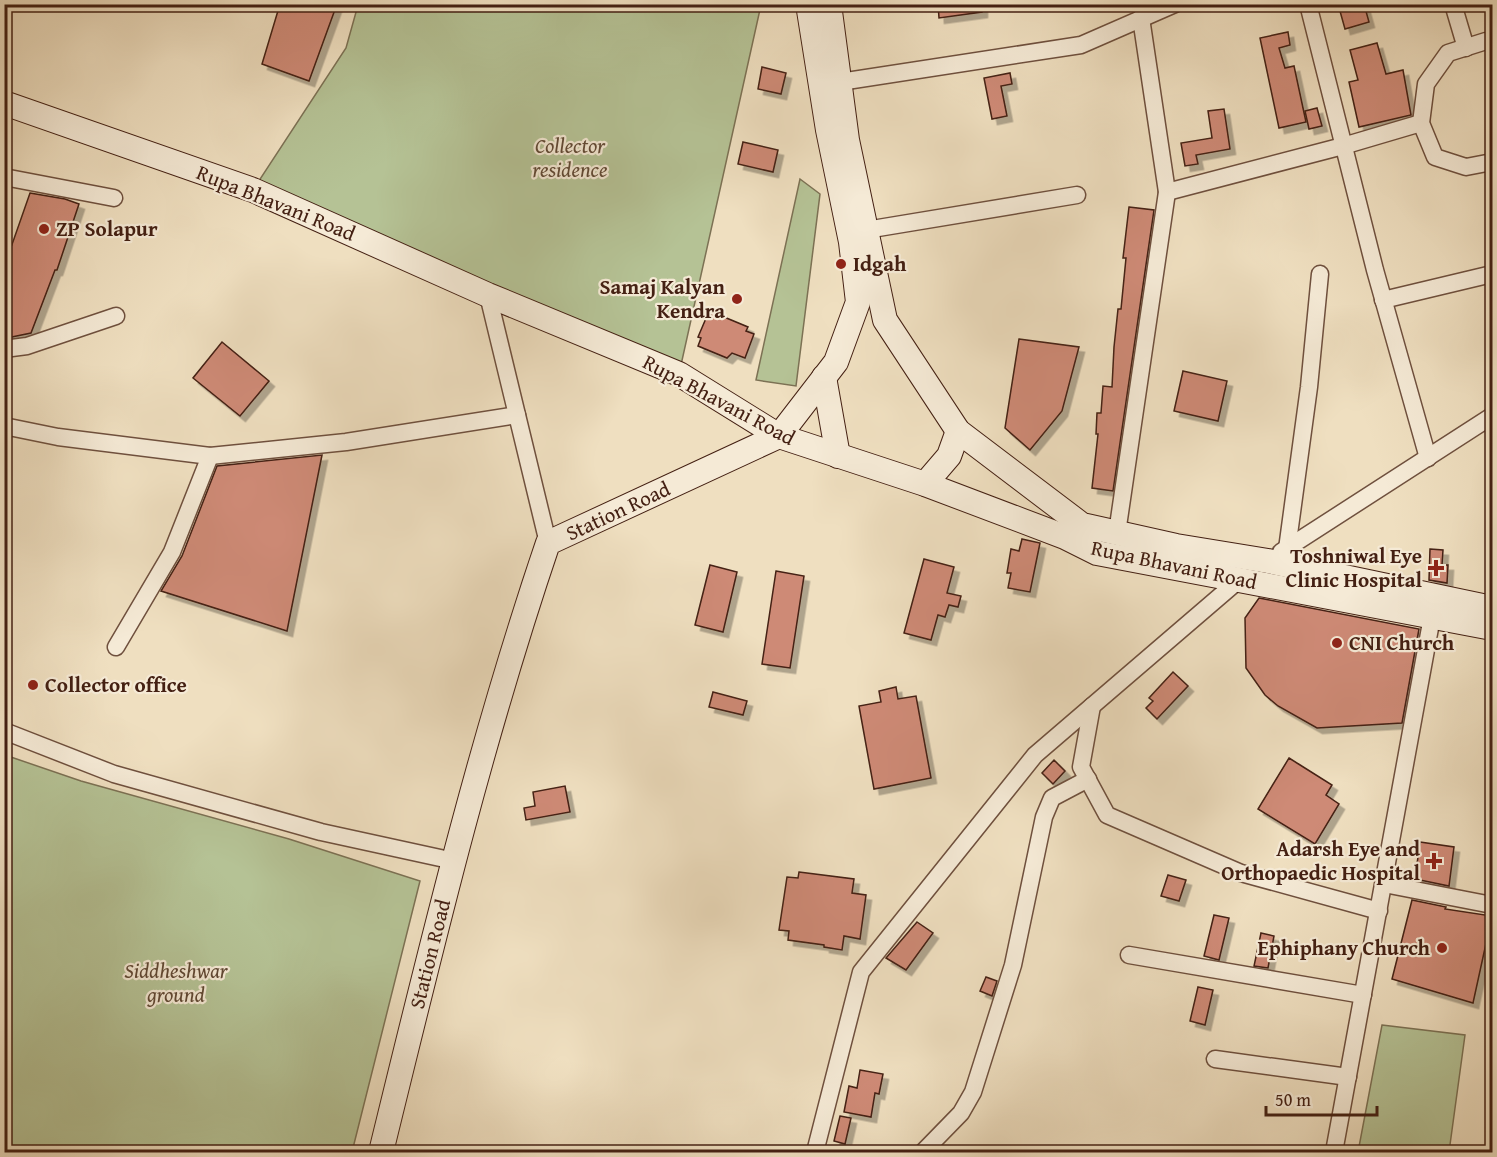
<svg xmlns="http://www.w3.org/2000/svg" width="1497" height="1157" font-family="'Gentium Book Plus',serif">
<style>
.green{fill:#b5c295;stroke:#7c7154;stroke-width:1.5}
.building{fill:#ce8a76;stroke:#442013;stroke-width:1.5;filter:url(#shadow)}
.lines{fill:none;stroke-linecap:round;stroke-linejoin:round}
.street-casing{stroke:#6f503e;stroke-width:19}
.secondary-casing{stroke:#442013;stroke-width:26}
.street{stroke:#f5ead6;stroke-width:16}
.secondary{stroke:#f5ead6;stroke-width:24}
.poi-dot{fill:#8f2418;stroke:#f5ead6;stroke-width:2}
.labels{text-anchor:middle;stroke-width:4.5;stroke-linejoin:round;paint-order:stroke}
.park-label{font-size:21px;font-style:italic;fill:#604834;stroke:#f5ead6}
.street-label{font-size:21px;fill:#442013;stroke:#f5ead6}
.poi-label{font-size:21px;font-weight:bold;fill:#442013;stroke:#f5ead6;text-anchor:start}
</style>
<defs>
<filter id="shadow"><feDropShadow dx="5.5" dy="5.5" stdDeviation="0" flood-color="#0004"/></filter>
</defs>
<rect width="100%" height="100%" fill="#efdfc0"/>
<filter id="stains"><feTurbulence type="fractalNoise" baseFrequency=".00333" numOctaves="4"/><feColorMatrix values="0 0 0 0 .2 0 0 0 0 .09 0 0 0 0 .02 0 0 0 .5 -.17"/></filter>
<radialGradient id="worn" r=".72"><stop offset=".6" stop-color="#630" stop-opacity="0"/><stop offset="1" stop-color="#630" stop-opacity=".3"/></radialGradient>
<g class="green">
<polygon points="358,5 761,5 679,374 253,190 346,48"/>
<polygon points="800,179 820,194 796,386 756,380"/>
<polygon points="5,755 81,781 289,839 420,881 352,1152 5,1152"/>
<polygon points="1382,1025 1465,1035 1449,1152 1358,1152"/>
</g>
<g class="building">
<polygon points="280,4 337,4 309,81 262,64"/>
<polygon points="938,4 982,4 982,12 939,18"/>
<polygon points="1338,4 1364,4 1369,22 1345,29"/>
<polygon points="1288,32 1290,45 1279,48 1285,68 1294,66 1306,122 1279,128 1260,38"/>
<polygon points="1377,43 1386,74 1403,70 1411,115 1359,127 1349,82 1358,80 1350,50"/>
<polygon points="762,67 786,73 781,94 758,89"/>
<polygon points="1010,73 1012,84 1001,86 1007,116 992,119 984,78"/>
<polygon points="1317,108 1322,126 1309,129 1305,111"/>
<polygon points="1224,109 1230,149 1196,155 1198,164 1185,166 1181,143 1212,138 1208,111"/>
<polygon points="743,142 778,150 773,172 738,164"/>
<polygon points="30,193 65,199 79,204 57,270 55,270 31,333 7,338 4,337 4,272 11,254 9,253"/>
<polygon points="1129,207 1154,210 1113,491 1092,488 1098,434 1096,434 1097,413 1101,413 1103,386 1112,387 1114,347 1118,309 1121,309 1126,258 1123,258"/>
<polygon points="712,312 748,327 746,331 754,334 745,358 732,353 727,358 698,346 701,338 698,337 707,316 710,317"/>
<polygon points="1019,339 1079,347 1062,411 1030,450 1005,428"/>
<polygon points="222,342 269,381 240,416 193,378"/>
<polygon points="1183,371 1227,381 1218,421 1174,411"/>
<polygon points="322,455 287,631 161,591 182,556 217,466"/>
<polygon points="1022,539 1040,543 1030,592 1008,588 1011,573 1007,573 1011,549 1019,551"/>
<polygon points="1430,549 1443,550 1442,565 1448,565 1447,583 1429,580"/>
<polygon points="924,559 954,567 947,593 961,596 958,607 949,605 945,617 938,615 931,640 904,633"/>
<polygon points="710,565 737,572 723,632 695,625"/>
<polygon points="776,571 804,576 790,668 762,664"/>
<polygon points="1259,598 1419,629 1402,723 1317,728 1278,706 1265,695 1246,668 1245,618"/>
<polygon points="1173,672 1188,686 1157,719 1146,708 1153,701 1149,698"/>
<polygon points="896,687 898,699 916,696 931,778 874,789 859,706 881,702 879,691"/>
<polygon points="713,692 747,701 743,715 709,707"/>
<polygon points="1289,758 1332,785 1326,795 1339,804 1315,844 1258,809"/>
<polygon points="1054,760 1065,771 1053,784 1042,773"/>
<polygon points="565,786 570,812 526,820 524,808 535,806 533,792"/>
<polygon points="1420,842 1454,847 1449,886 1415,879"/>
<polygon points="799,872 854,879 852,893 866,895 860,939 844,936 842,950 824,947 824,945 788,940 789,931 779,930 787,877 798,878"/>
<polygon points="1168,875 1186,880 1179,901 1161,896"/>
<polygon points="1412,900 1446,907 1445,909 1492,916 1473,1003 1392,979"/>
<polygon points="1214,915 1229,918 1219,960 1204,956"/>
<polygon points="917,922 933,933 906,970 886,958"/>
<polygon points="1261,933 1274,936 1268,968 1254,966"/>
<polygon points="986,977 997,981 992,996 980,991"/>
<polygon points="1198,987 1213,990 1205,1025 1190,1021"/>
<polygon points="860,1070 883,1074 879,1094 875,1093 871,1117 844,1112 849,1086 857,1088"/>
<polygon points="840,1116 851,1118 845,1144 834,1141"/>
</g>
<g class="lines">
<g class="street-casing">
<g id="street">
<polyline points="1308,4 1375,270 1428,458"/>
<polyline points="1453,4 1466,48"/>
<polyline points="1492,43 1486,41 1448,53 1426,84 1421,123 1435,157 1466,167 1492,162"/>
<polyline points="840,82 1081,45 1175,4"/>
<polyline points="4,177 114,198"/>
<polyline points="1167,192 1343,146 1421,123"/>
<polyline points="866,230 1077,195"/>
<polyline points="488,295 548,543"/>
<polyline points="1383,300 1492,274"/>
<polyline points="4,349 27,346 116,316"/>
<polyline points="4,426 58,437 210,456 346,442 517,415"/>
<polyline points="1117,533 1167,192 1141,18"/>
<polyline points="1287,549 1309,387 1320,274"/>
<polyline points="1281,552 1492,416"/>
<polyline points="116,647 172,552 210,456"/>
<polyline points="1092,706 1081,767 1107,815 1241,873 1379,911"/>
<polyline points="4,731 114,774 321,832 454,861"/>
<polyline points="1384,884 1492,905"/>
<polyline points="1129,955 1363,995"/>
<polyline points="1215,1059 1348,1077"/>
<polyline points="815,1152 861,972 1035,755 1240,579"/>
<polyline points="923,1152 961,1113 973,1092 1013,965 1044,817 1052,798 1088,779"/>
<polyline points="1334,1152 1432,617"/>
</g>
</g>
<g class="secondary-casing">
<g id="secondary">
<polyline points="829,4 847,140 885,320 958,431 1082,525 1176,546 1268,561 1492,608"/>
<polyline points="4,103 253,190 488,295 679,374 779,436 925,484 1065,537 1097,553 1492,628"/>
<polyline points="824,377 838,456"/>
<polyline points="925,484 949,456 958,431"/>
<path d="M 381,1152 C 431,948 480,743 548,543 L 779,436 L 836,362 L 858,302 L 851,242 L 828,130 L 808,4"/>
</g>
</g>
<use href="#street" class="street"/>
<use href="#secondary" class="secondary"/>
</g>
<g class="poi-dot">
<circle cx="44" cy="229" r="6"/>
<circle cx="841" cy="264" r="6"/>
<circle cx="737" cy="299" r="6"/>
<path d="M1433 559h6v6h6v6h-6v6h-6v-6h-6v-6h6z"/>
<circle cx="1337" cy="643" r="6"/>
<circle cx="33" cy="685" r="6"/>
<path d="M1431 852h6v6h6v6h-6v6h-6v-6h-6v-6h6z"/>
<circle cx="1442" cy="948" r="6"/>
</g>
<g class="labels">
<g class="park-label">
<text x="570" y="153">Collector<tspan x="570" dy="24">residence</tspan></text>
<text x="176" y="978">Siddheshwar<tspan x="176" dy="24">ground</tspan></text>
</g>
<g class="street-label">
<text transform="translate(276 203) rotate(22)" y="7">Rupa Bhavani Road</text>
<text transform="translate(719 400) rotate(28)" y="7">Rupa Bhavani Road</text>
<text transform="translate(618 511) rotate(-25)" y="7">Station Road</text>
<text transform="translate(1174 565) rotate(12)" y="7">Rupa Bhavani Road</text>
<text transform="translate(430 954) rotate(-76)" y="7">Station Road</text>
</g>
<g class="poi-label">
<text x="56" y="236">ZP Solapur</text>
<text x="853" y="271">Idgah</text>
<text x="725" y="294" text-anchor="end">Samaj Kalyan<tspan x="725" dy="24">Kendra</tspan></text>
<text x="1422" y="563" text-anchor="end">Toshniwal Eye<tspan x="1422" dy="24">Clinic Hospital</tspan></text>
<text x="1349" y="650">CNI Church</text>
<text x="45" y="692">Collector office</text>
<text x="1420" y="856" text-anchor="end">Adarsh Eye and<tspan x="1420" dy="24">Orthopaedic Hospital</tspan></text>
<text x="1430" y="955" text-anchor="end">Ephiphany Church</text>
</g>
</g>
<rect width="1497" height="1157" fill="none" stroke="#efdfc0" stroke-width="24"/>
<rect x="6" y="6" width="1485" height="1145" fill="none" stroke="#442013" stroke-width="3"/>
<rect x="12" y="12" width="1473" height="1133" fill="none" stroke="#442013" stroke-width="1.5"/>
<path d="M1266 1106v9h111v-9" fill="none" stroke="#442013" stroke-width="3"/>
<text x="1275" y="1106" font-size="18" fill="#442013" stroke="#f5ead6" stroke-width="4.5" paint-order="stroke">50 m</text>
<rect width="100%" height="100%" filter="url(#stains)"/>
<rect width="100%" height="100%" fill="url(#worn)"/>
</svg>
